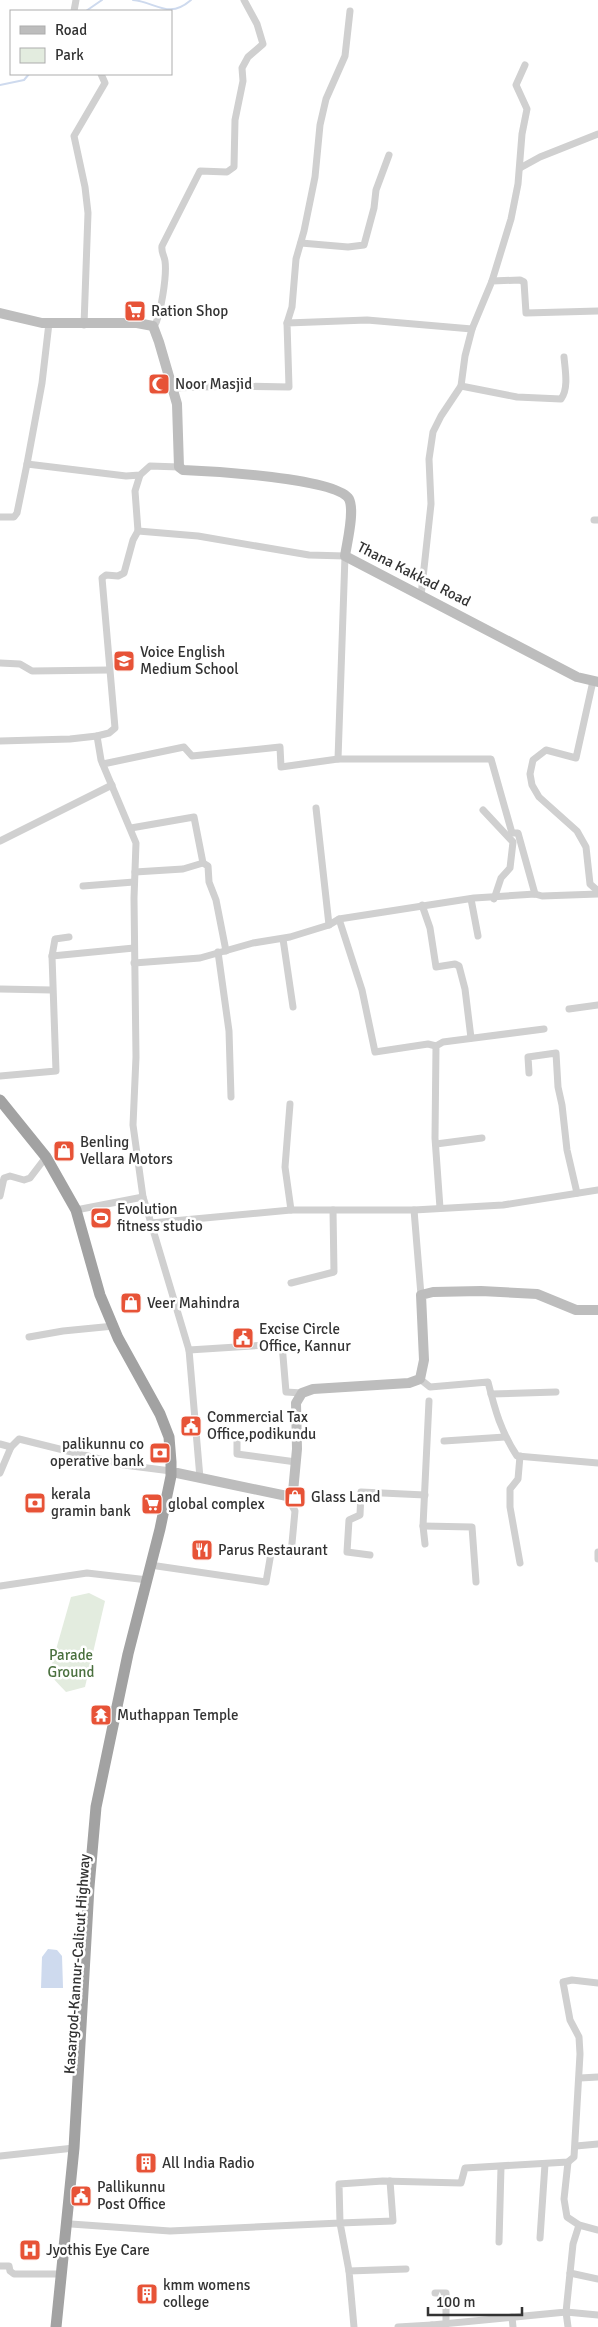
<svg xmlns="http://www.w3.org/2000/svg" width="598" height="2327" font-family="Signika,sans-serif">
<style>
.green{fill:#e3ecdf}
.water{fill:#cedaee}
.lines{fill:none;stroke-linecap:round;stroke-linejoin:round}
.stream{stroke:#cedaee;stroke-width:2}
.minor{stroke:#d0d0d0;stroke-width:7}
.secondary{stroke:#bdbdbd;stroke-width:10}
.trunk{stroke:#a2a2a2;stroke-width:11}
.labels{text-anchor:middle;stroke-width:5;stroke-linejoin:round;paint-order:stroke}
.poi-label{font-size:15px;fill:#333;stroke:#fff;text-anchor:start}
.street-label{font-size:15px;fill:#333;stroke:#fff}
.park-label{font-size:15px;fill:#4a703e;stroke:#fff}
</style>
<rect width="100%" height="100%" fill="#fff"/>
<polygon class="green" points="89,1593 105,1601 85,1687 66,1692 49,1674 71,1597"/>
<polygon class="water" points="48,1949 57,1950 62,1956 63,1988 41,1988 42,1957"/>
<g class="lines">
<g class="stream">
<path d="M 133,0 C 156,2 168,20 191,0"/>
<polyline points="86,11 102,0"/>
<polyline points="0,85 24,80 29,74"/>
</g>
<g class="minor">
<polyline points="74,11 76,0"/>
<polyline points="520,168 540,157 598,134"/>
<polyline points="301,243 348,247 364,245 374,208 376,190 389,155"/>
<polyline points="492,281 511,219 518,184 522,134 527,109 516,85 525,65"/>
<polyline points="287,323 292,307 296,259 304,231 315,177 320,125 326,99 345,56 350,11"/>
<polyline points="84,325 88,213 85,187 74,136 105,83 101,74"/>
<path d="M 154,327 C 161,315 167,275 165,261 C 164,255 161,252 162,246 L 200,171 L 227,172 L 234,167 L 235,120 L 243,81 L 242,68 L 248,57 L 263,44 L 257,24 L 244,0"/>
<path d="M 461,386 L 517,397 L 561,399 C 569,389 565,369 564,357"/>
<polyline points="173,388 233,386 289,387 287,323 367,320 472,329 492,281 520,280 524,282 526,313 598,311"/>
<polyline points="27,464 42,383 49,323"/>
<polyline points="140,475 135,491 138,531 133,540 124,573 118,576 106,575 102,578 115,728 109,733 97,736 101,760 136,843 134,898 136,1057 133,1125 143,1197"/>
<polyline points="0,517 14,517 17,513 27,464 126,476 140,475 150,466 179,467"/>
<polyline points="594,520 598,520"/>
<polyline points="138,531 198,536 309,555 345,556 338,759"/>
<polyline points="421,596 431,504 429,459 433,432 441,416 461,386 465,356 472,329"/>
<polyline points="0,663 20,664 32,671 109,670"/>
<polyline points="593,681 576,758 546,750 533,760 530,774 532,785 539,797 577,831 586,847 590,884 598,891"/>
<polyline points="0,741 70,739 97,736"/>
<polyline points="103,764 184,747 192,756 280,747 281,767 338,759 491,759 512,833 518,833 535,894"/>
<polyline points="316,808 329,925"/>
<polyline points="483,810 513,842 510,868 501,878 494,899"/>
<polyline points="131,828 194,817 203,863 183,869 135,872"/>
<polyline points="0,841 112,785"/>
<polyline points="203,863 208,866 209,882 216,900 226,951"/>
<polyline points="83,886 134,882"/>
<polyline points="471,899 478,936"/>
<polyline points="422,905 430,928 436,967 455,964 459,966 465,989 471,1038"/>
<polyline points="339,919 362,990 375,1052 428,1044 436,1046"/>
<polyline points="283,939 293,1007"/>
<polyline points="218,952 229,1031 231,1097"/>
<polyline points="52,956 55,939 69,937"/>
<polyline points="134,963 200,958 253,943 290,937 329,925 339,919 474,898 535,894 542,896 598,894"/>
<polyline points="0,989 52,990"/>
<polyline points="569,1009 598,1005"/>
<polyline points="529,1073 528,1057 556,1053 558,1087 562,1105 567,1150 577,1193"/>
<polyline points="0,1076 56,1071 52,956 134,948"/>
<polyline points="290,1104 285,1167 291,1210"/>
<polyline points="436,1144 482,1138"/>
<polyline points="0,1196 4,1178 10,1176 24,1180 30,1178 46,1157"/>
<polyline points="440,1208 435,1138 436,1046 443,1042 544,1029"/>
<polyline points="76,1210 143,1197 151,1223 291,1210 414,1210 503,1205 598,1190"/>
<polyline points="414,1210 421,1295"/>
<polyline points="151,1223 189,1350 200,1478"/>
<polyline points="291,1283 334,1272 333,1210"/>
<polyline points="29,1337 63,1331 114,1326"/>
<polyline points="189,1350 282,1344 286,1392 302,1393"/>
<path d="M 420,1379 L 430,1387 L 488,1382 C 495,1410 501,1432 517,1456 L 598,1463"/>
<polyline points="491,1394 556,1392"/>
<polyline points="237,1435 237,1454 296,1462"/>
<polyline points="444,1441 505,1437"/>
<polyline points="0,1444 11,1447"/>
<polyline points="0,1473 11,1447 19,1439 124,1465 171,1471"/>
<polyline points="287,1496 295,1511 291,1554"/>
<polyline points="423,1526 472,1527 476,1582"/>
<polyline points="425,1544 423,1526 429,1401"/>
<polyline points="598,1552 598,1559"/>
<polyline points="370,1555 347,1552 349,1520 360,1515 361,1492 425,1495"/>
<polyline points="520,1563 510,1507 510,1489 518,1479 520,1456"/>
<polyline points="157,1566 266,1582 271,1553"/>
<polyline points="0,1586 87,1573 148,1580"/>
<polyline points="580,2078 598,2077"/>
<polyline points="576,2146 598,2144"/>
<polyline points="0,2156 74,2148"/>
<polyline points="568,2162 564,2199 567,2217 579,2225 598,2230"/>
<polyline points="71,2224 170,2231 340,2223 339,2184 383,2181 461,2183 465,2168 568,2162 574,2157 580,2054 579,2037 570,2020 563,1982 572,1980 598,1983"/>
<polyline points="540,2238 545,2164"/>
<polyline points="499,2242 501,2167"/>
<polyline points="0,2266 9,2266 10,2271 14,2274 60,2274"/>
<polyline points="349,2271 340,2223 393,2221 390,2181"/>
<polyline points="570,2273 598,2279"/>
<polyline points="435,2293 446,2293 446,2324"/>
<polyline points="512,2317 513,2327"/>
<polyline points="354,2327 349,2271 406,2269"/>
<polyline points="398,2327 432,2325"/>
<polyline points="432,2327 432,2325 566,2312 573,2244 579,2225"/>
<polyline points="568,2327 566,2312 598,2315"/>
</g>
<g class="secondary">
<path d="M 0,313 L 42,323 L 137,323 L 153,326 L 159,342 L 177,404 L 179,467 L 183,470 C 210,471 337,478 349,499 C 355,511 347,542 345,556 L 577,677 L 598,682"/>
<polyline points="177,1473 287,1496 293,1492 297,1449 296,1403 302,1393 313,1389 409,1383 420,1379 424,1360 421,1295 433,1292 481,1291 537,1294 576,1310 598,1310"/>
</g>
<polyline class="trunk" points="0,1100 46,1157 76,1210 100,1295 118,1338 160,1414 169,1437 171,1462 171,1476 160,1529 128,1654 96,1807 89,1887 74,2148 56,2327"/>
</g>
<defs>
<g id="supermarket-square" transform="scale(1.125)"><rect x="-9" y="-9" width="18" height="18" rx="4" fill="#e75337" stroke="#fff"/><path d="M-6-5.5h2.5l.6 2H6L4.5 2H-2.5L-4.4-4H-6ZM-1.5 3.2a1.3 1.3 0 1 0 .1 0ZM3 3.2a1.3 1.3 0 1 0 .1 0Z" fill="#fff"/></g>
<g id="mosque-square" transform="scale(1.125)"><rect x="-9" y="-9" width="18" height="18" rx="4" fill="#e75337" stroke="#fff"/><path d="M3.5-4.9A6 6 0 1 0 3.5 4.9A5 5 0 1 1 3.5-4.9Z" fill="#fff"/></g>
<g id="school-square" transform="scale(1.125)"><rect x="-9" y="-9" width="18" height="18" rx="4" fill="#e75337" stroke="#fff"/><path d="M0-5L7-2L0 1L-7-2ZM-4 1L0 2.5L4 1V4Q0 6-4 4Z" fill="#fff"/></g>
<g id="shop-square" transform="scale(1.125)"><rect x="-9" y="-9" width="18" height="18" rx="4" fill="#e75337" stroke="#fff"/><path d="M-5-2.5h2.3a2.7 3.5 0 0 1 5.4 0H5L5.5 6h-11ZM-1.5-2.5h3a1.5 2.3 0 0 0-3 0Z" fill="#fff"/></g>
<g id="stadium-square" transform="scale(1.125)"><rect x="-9" y="-9" width="18" height="18" rx="4" fill="#e75337" stroke="#fff"/><path d="M0-5a6.5 5 0 1 0 0 10a6.5 5 0 1 0 0-10ZM-3.5-1.8h7v3.6h-7Z" fill="#fff"/></g>
<g id="civic-square" transform="scale(1.125)"><rect x="-9" y="-9" width="18" height="18" rx="4" fill="#e75337" stroke="#fff"/><path d="M-.6-6.5H3V-4.5H.6V-3L4-1V1h2V6H-6V1h2V-1L-.6-3ZM-1.2 2.5V6h2.4V2.5Z" fill="#fff"/></g>
<g id="bank-square" transform="scale(1.125)"><rect x="-9" y="-9" width="18" height="18" rx="4" fill="#e75337" stroke="#fff"/><path d="M-6-4H6V4H-6ZM0-2.3a2.3 2.3 0 1 0 0 4.6a2.3 2.3 0 1 0 0-4.6Z" fill="#fff"/></g>
<g id="restaurant-square" transform="scale(1.125)"><rect x="-9" y="-9" width="18" height="18" rx="4" fill="#e75337" stroke="#fff"/><path d="M-5-6h1v4h1v-4h1v4h1v-4h1v5L-1.5 .5V6h-2V.5L-5-1ZM5-6V6H3V1.5H1.5Q1.5-4 5-6Z" fill="#fff"/></g>
<g id="temple-square" transform="scale(1.125)"><rect x="-9" y="-9" width="18" height="18" rx="4" fill="#e75337" stroke="#fff"/><path d="M0-6L5-2H3V0L6.5 2.5H4V6H1.5V3h-3V6H-4V2.5H-6.5L-3 0V-2H-5Z" fill="#fff"/></g>
<g id="building-square" transform="scale(1.125)"><rect x="-9" y="-9" width="18" height="18" rx="4" fill="#e75337" stroke="#fff"/><path d="M-4-6H4V6H1V3H-1V6H-4ZM-2.5-4.3h1.7v1.8h-1.7ZM.8-4.3h1.7v1.8H.8ZM-2.5-1h1.7V.8h-1.7ZM.8-1h1.7V.8H.8Z" fill="#fff"/></g>
<g id="hospital-square" transform="scale(1.125)"><rect x="-9" y="-9" width="18" height="18" rx="4" fill="#e75337" stroke="#fff"/><path d="M-5-5h3v3.5h4V-5h3V5h-3V1.5h-4V5h-3Z" fill="#fff"/></g>
</defs>
<g fill-rule="evenodd">
<use href="#supermarket-square" x="135" y="311"/>
<use href="#mosque-square" x="159" y="384"/>
<use href="#school-square" x="124" y="661"/>
<use href="#shop-square" x="64" y="1151"/>
<use href="#stadium-square" x="101" y="1218"/>
<use href="#shop-square" x="131" y="1303"/>
<use href="#civic-square" x="243" y="1338"/>
<use href="#civic-square" x="191" y="1426"/>
<use href="#bank-square" x="160" y="1453"/>
<use href="#shop-square" x="295" y="1497"/>
<use href="#bank-square" x="35" y="1503"/>
<use href="#supermarket-square" x="152" y="1504"/>
<use href="#restaurant-square" x="202" y="1550"/>
<use href="#temple-square" x="101" y="1715"/>
<use href="#building-square" x="146" y="2163"/>
<use href="#civic-square" x="81" y="2196"/>
<use href="#hospital-square" x="30" y="2250"/>
<use href="#building-square" x="147" y="2294"/>
</g>
<g class="labels">
<g class="poi-label">
<text x="151" y="316">Ration Shop</text>
<text x="175" y="389">Noor Masjid</text>
<text x="140" y="657">Voice English<tspan x="140" dy="17">Medium School</tspan></text>
<text x="80" y="1147">Benling<tspan x="80" dy="17">Vellara Motors</tspan></text>
<text x="117" y="1214">Evolution<tspan x="117" dy="17">fitness studio</tspan></text>
<text x="147" y="1308">Veer Mahindra</text>
<text x="259" y="1334">Excise Circle<tspan x="259" dy="17">Office, Kannur</tspan></text>
<text x="207" y="1422">Commercial Tax<tspan x="207" dy="17">Office,podikundu</tspan></text>
<text x="144" y="1449" text-anchor="end">palikunnu co<tspan x="144" dy="17">operative bank</tspan></text>
<text x="51" y="1499">kerala<tspan x="51" dy="17">gramin bank</tspan></text>
<text x="311" y="1502">Glass Land</text>
<text x="168" y="1509">global complex</text>
<text x="218" y="1555">Parus Restaurant</text>
<text x="117" y="1720">Muthappan Temple</text>
<text x="162" y="2168">All India Radio</text>
<text x="97" y="2192">Pallikunnu<tspan x="97" dy="17">Post Office</tspan></text>
<text x="46" y="2255">Jyothis Eye Care</text>
<text x="163" y="2290">kmm womens<tspan x="163" dy="17">college</tspan></text>
</g>
<g class="street-label">
<text transform="translate(414 574) rotate(27)" y="5">Thana Kakkad Road</text>
<text transform="translate(77 1964) rotate(-86)" y="5">Kasargod-Kannur-Calicut Highway</text>
</g>
<g class="park-label">
<text x="71" y="1660">Parade<tspan x="71" dy="17">Ground</tspan></text>
</g>
</g>
<rect x="10" y="10" width="162" height="65" fill="#ffffff" stroke="#adadad"/>
<rect x="20" y="26" width="25" height="8" fill="#bdbdbd" stroke="#adadad"/>
<text x="55" y="35" font-size="15" fill="#333333">Road</text>
<rect x="20" y="48" width="25" height="15" fill="#e3ecdf" stroke="#adadad"/>
<text x="55" y="60" font-size="15" fill="#333333">Park</text>
<path d="M428 2307v8h94v-8" fill="none" stroke="#333333" stroke-width="2.5"/>
<text x="436" y="2307" font-size="15" fill="#333333" stroke="#ffffff" stroke-width="4" paint-order="stroke">100 m</text>
</svg>
